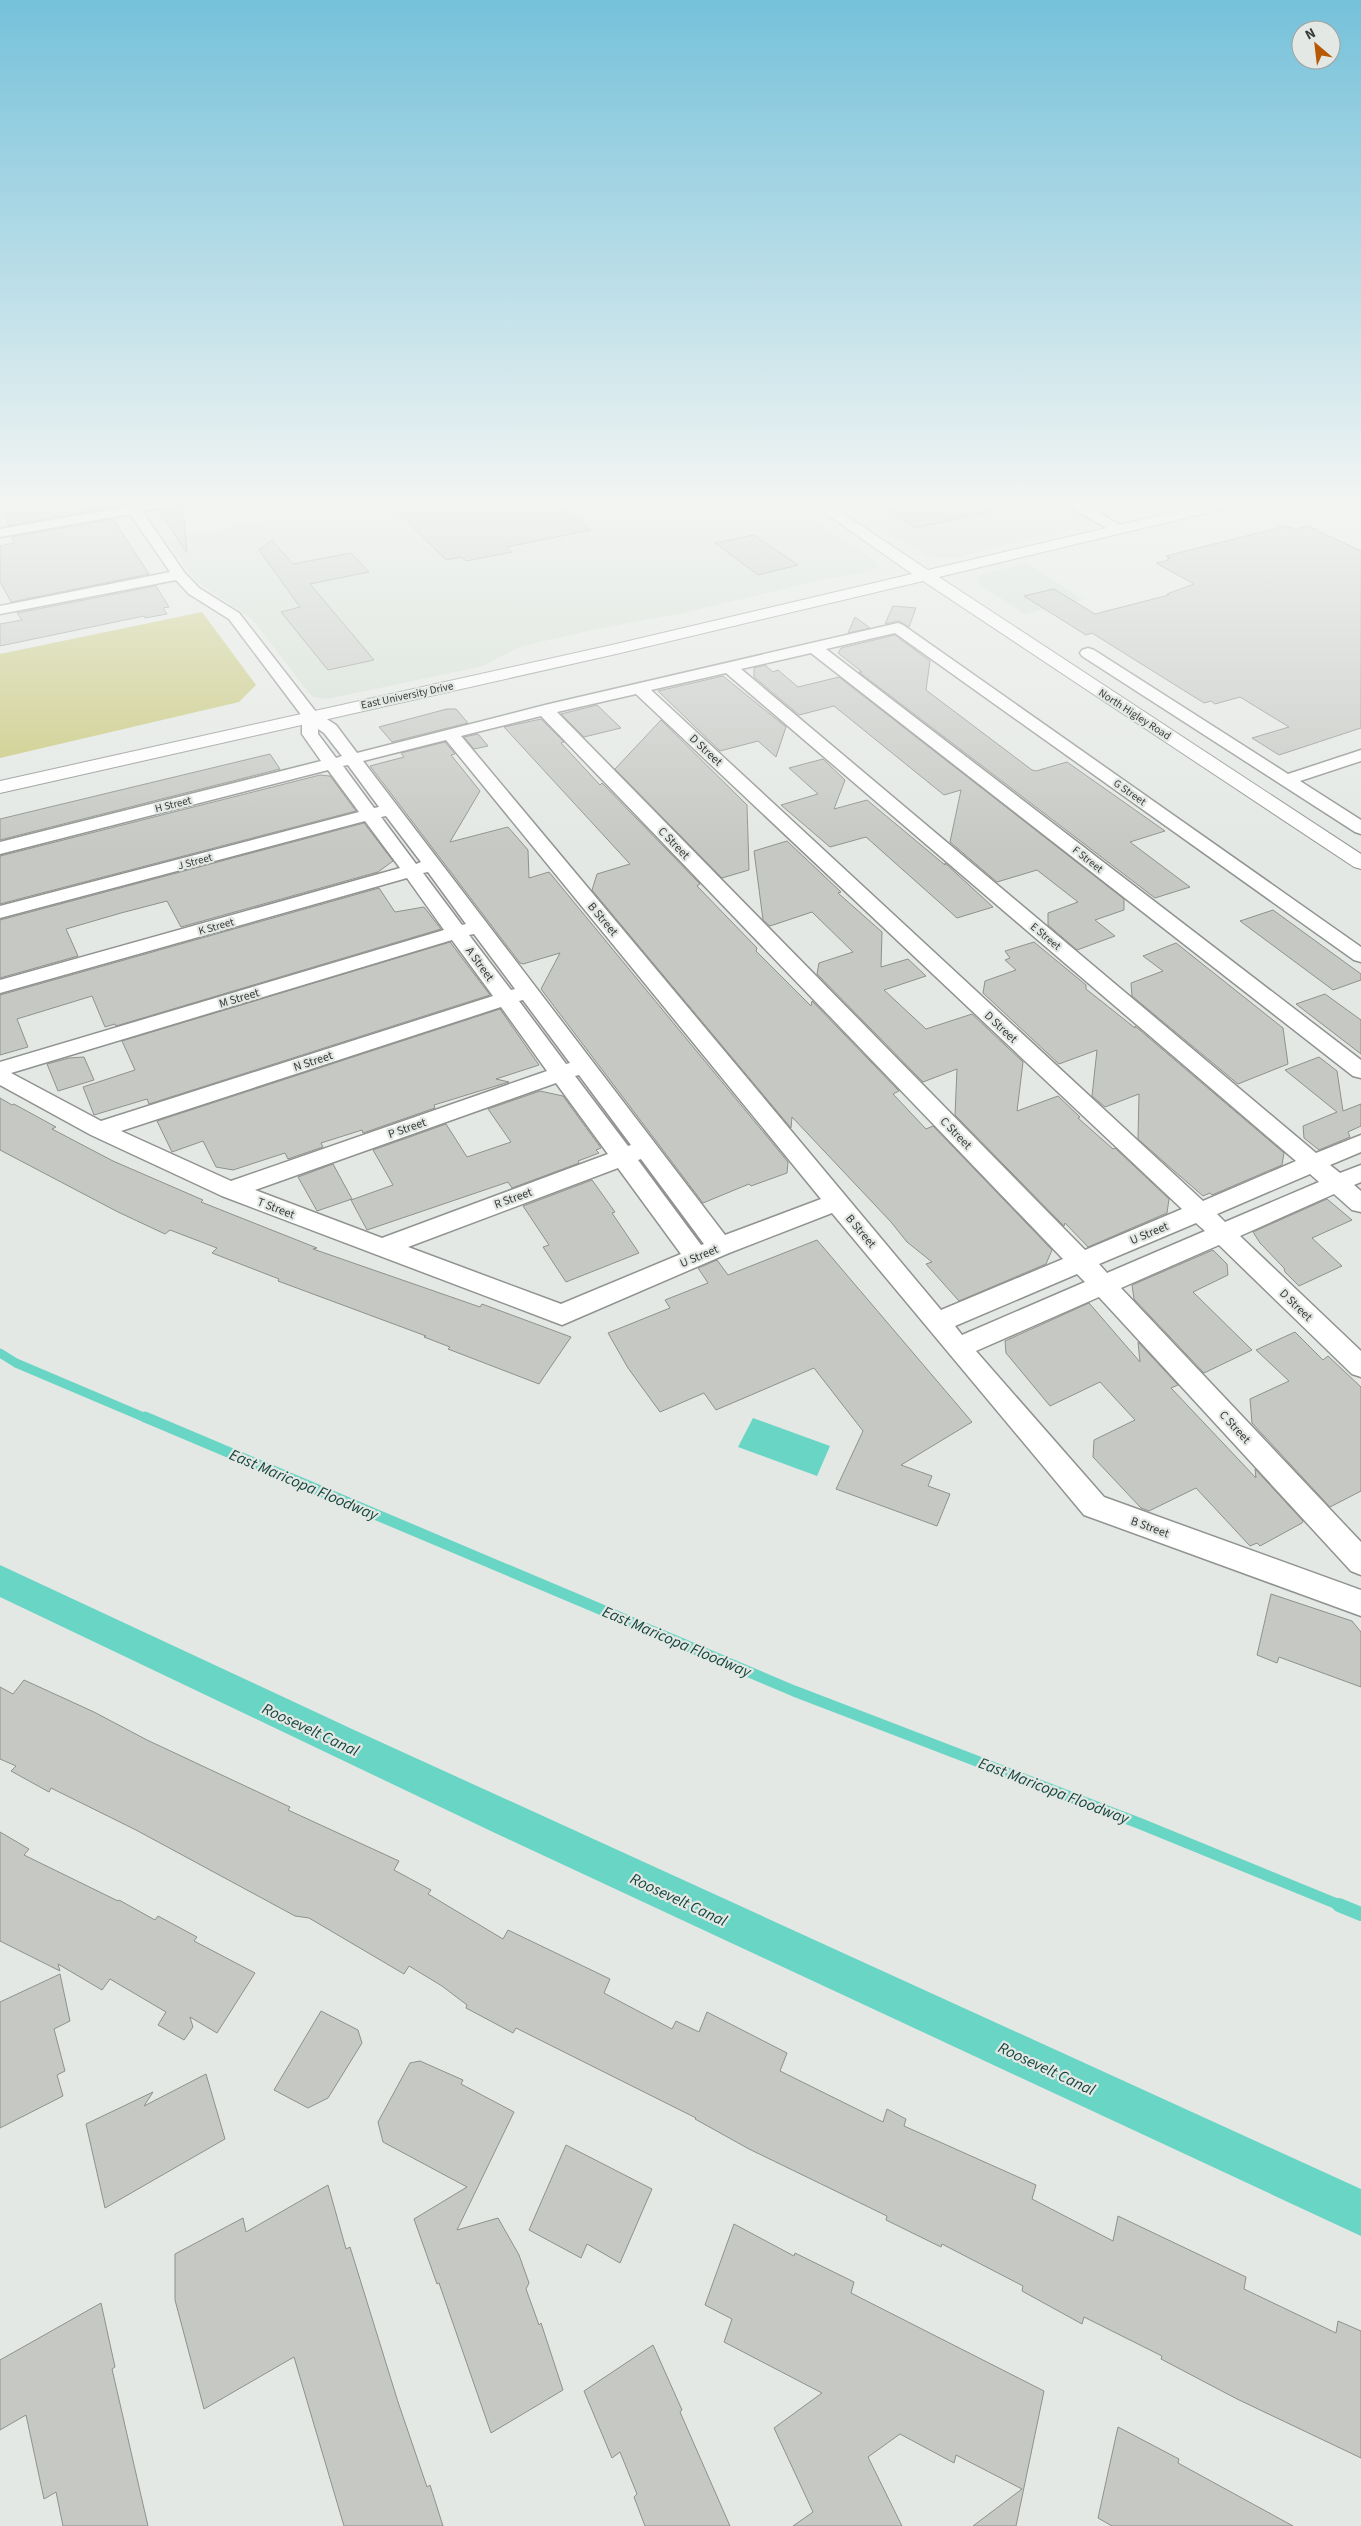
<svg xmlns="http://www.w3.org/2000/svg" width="1361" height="2526" font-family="'Source Sans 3',sans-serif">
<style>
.built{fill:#d4ded4}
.green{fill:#c7c779}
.water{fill:#69d5c5}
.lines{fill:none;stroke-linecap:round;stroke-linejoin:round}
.stream-far2{stroke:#69d5c5;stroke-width:9}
.stream-far1{stroke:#69d5c5;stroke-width:11}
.stream{stroke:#69d5c5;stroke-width:14}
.canal{fill:#69d5c5;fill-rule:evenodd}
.building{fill:#c6c8c4;stroke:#8f918d}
.street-casing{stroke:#909390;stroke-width:3}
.secondary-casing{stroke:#909390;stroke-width:2}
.street{fill:#fff;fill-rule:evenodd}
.secondary{fill:#fff;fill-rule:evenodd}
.labels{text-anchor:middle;stroke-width:4.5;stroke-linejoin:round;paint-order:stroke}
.far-street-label{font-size:11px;fill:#393b39;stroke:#e4e8e4}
.street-label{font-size:12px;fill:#393b39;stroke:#e4e8e4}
.near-water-label{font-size:16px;font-style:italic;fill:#15463f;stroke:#e4e8e4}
</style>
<rect width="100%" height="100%" fill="#e4e8e4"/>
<g class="built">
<polygon points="383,498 770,498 797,509 871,558 879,566 869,572 825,579 683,613 591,630 519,647 483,666 327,699 313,697 309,693 252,619 197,582 166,540"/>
<polygon points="934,498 969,498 1005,518 1067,505 1090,519 1090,523 1088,525 954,558 939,558 927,556 859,514"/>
<polygon points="1027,563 1061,585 1083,600 1025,614 981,585 977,580 981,575 990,572"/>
</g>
<polygon class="green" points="202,612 256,685 239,702 0,758 0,654"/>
<polygon class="water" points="753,1418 830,1446 817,1476 738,1447"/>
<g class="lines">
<polyline class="stream-far2" points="0,1353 16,1363 148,1419"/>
<polyline class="stream-far1" points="145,1417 794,1691 1141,1824 1342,1906"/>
<polyline class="stream" points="1339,1905 1361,1914"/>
<polygon class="canal" points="0,1565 352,1729 1361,2189 1361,2236 495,1833 0,1597"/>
</g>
<g class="building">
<polygon points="43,498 99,498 106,508 9,526 0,505"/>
<polygon points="384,498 440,498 441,503 468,498 483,498 487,502 507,498 552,498 591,530 507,547 512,552 466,561 461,557 446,560"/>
<polygon points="888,498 1007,498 1008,507 916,528 887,510 903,507"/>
<polygon points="183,506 187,553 158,510"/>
<polygon points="113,519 149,574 11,602 0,582 0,546 14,543 12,537"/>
<polygon points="1286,526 1297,529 1308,526 1361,551 1361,728 1279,755 1252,738 1289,727 1240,697 1215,704 1211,701 1204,703 1092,633 1086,635 1024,596 1054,589 1095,614 1169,595 1167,594 1194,584 1156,563 1169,560 1167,559 1170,558 1166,556"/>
<polygon points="754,535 798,565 758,575 715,543"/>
<polygon points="272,540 293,564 351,553 369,572 310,584 374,660 328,670 281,612 300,607 259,550"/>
<polygon points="156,586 169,607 163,608 167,614 145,618 144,616 0,646 0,624 22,620 17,613"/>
<polygon points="893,606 916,608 909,627 899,621 885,624"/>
<polygon points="855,617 870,628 848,633"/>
<polygon points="895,635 930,661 926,690 1032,770 1036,771 1067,762 1165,831 1130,842 1190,887 1155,898 859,672 862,672 838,653 841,648"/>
<polygon points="765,665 773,672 778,670 798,687 839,677 1124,899 1124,910 1095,920 1115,936 1077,950 1048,925 1048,913 1078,902 1037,870 997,882 950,842 961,790 944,795 834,706 799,715 754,677 754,668"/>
<polygon points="723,676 786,727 776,757 758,741 720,751 658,691"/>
<polygon points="597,705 621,728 584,737 561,714"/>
<polygon points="447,709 456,709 468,723 392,742 379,727"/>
<polygon points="541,719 564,742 561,743 600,785 602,783 700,884 697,886 757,948 756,951 811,1006 812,1001 899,1091 893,1094 926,1129 933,1126 1052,1250 1046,1264 959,1301 926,1264 932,1262 907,1242 891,1222 792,1117 791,1128 592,890 597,874 630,864 504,727"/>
<polygon points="661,720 747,805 749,870 722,878 615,769"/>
<polygon points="478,734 488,746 474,749 464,737"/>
<polygon points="445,742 455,754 451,755 480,791 450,842 508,827 528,850 529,878 549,872 788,1162 787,1173 751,1186 749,1184 703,1203 541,989 560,953 523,964 520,963 370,766 404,757 401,753"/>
<polygon points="270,754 280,769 0,840 0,819"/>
<polygon points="823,759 845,780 834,809 867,800 945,865 945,863 993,907 957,918 866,837 830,847 781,805 818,794 789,768"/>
<polygon points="320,775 330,776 356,811 0,904 0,856"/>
<polygon points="364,823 393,861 378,872 181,927 167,901 121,913 66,929 78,956 0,978 0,920"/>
<polygon points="787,841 841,892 838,893 882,932 881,967 908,959 926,976 884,990 926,1029 972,1014 1023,1062 1017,1111 1058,1096 1080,1117 1078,1118 1113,1149 1115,1148 1169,1199 1167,1213 1088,1247 1065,1223 1064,1226 955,1115 957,1069 923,1082 817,974 819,963 853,952 812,912 770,926 763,920 754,851"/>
<polygon points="379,888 395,912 424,907 441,929 116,1026 115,1024 105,1027 92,996 17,1019 28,1047 0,1055 0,995"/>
<polygon points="1273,910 1361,974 1361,980 1333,990 1240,921"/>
<polygon points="450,942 490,995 149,1104 147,1099 94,1115 83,1087 135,1070 122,1041"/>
<polygon points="1034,942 1086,985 1086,989 1135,1028 1135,1026 1284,1153 1282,1165 1212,1195 1210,1193 1203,1196 1173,1170 1138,1139 1139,1094 1105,1107 1092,1096 1097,1050 1059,1064 983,993 985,981 1016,970 1005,960 1010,958 1005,951"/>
<polygon points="1176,943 1283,1028 1288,1064 1238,1084 1132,996 1131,983 1163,971 1143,956"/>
<polygon points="1325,994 1361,1020 1361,1054 1296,1004"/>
<polygon points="500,1009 539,1065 496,1079 509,1082 434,1105 435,1108 363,1133 362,1130 321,1143 323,1147 288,1159 285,1153 233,1170 216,1167 203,1141 172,1152 157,1121"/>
<polygon points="84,1057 94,1080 58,1091 47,1064 69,1058"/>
<polygon points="1319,1057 1337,1071 1343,1111 1361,1104 1361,1126 1348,1132 1350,1137 1319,1150 1304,1138 1303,1126 1337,1112 1285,1070"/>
<polygon points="540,1091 563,1096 601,1148 596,1150 599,1153 578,1161 579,1163 512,1188 508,1182 367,1230 351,1200 393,1185 373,1150 446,1124 467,1157 511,1142 488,1109"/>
<polygon points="0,1098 12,1105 14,1104 56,1127 52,1129 113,1161 203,1200 201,1202 317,1248 313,1249 480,1307 482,1304 571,1337 539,1384 448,1349 450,1347 424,1337 426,1336 278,1281 279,1279 212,1253 217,1248 170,1230 165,1234 118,1212 0,1150"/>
<polygon points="333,1164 352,1199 317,1211 298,1177"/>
<polygon points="592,1180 615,1212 612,1213 639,1253 566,1282 543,1247 549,1245 523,1206"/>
<polygon points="1327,1199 1352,1220 1312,1238 1342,1266 1299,1286 1285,1272 1284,1268 1260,1243 1253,1232"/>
<polygon points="817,1240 972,1422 901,1465 932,1476 928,1486 950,1494 937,1526 836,1489 863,1431 814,1368 716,1410 704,1393 660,1412 628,1368 608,1333 670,1308 665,1300 708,1283 698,1268 717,1260 728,1275"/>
<polygon points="1213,1250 1227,1264 1228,1275 1193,1292 1252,1350 1204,1373 1134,1299 1132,1285"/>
<polygon points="1089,1303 1140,1362 1138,1342 1178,1385 1171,1388 1256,1478 1255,1469 1303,1521 1302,1523 1260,1546 1257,1543 1250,1546 1196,1488 1149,1511 1141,1508 1093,1457 1094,1440 1135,1420 1100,1382 1050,1406 1006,1353 1005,1341"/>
<polygon points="1295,1332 1323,1360 1328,1356 1361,1387 1361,1491 1330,1507 1252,1423 1250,1399 1289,1381 1256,1350"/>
<polygon points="1271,1594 1352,1621 1361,1632 1361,1687 1279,1657 1277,1663 1257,1655"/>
<polygon points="24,1680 94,1712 147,1740 290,1807 288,1810 399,1861 394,1870 431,1890 428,1894 503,1939 508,1930 610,1979 604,1993 672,2029 676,2021 699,2032 707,2012 787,2053 780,2071 883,2122 887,2109 906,2119 904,2126 1036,2185 1032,2199 1113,2241 1118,2216 1246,2277 1244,2289 1336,2333 1338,2321 1361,2331 1361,2458 1237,2399 1161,2359 1162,2356 1084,2317 1082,2324 1022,2291 1023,2286 942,2244 941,2247 886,2220 887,2216 749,2149 695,2119 696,2118 516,2028 513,2033 466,2008 467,2005 442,1986 409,1966 404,1974 309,1918 295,1916 136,1830 51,1788 49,1792 11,1771 16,1766 0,1759 0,1687 13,1694"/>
<polygon points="0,1832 29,1849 24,1855 118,1901 119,1900 155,1920 158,1916 197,1937 194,1941 255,1973 217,2033 190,2017 193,2027 184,2040 158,2025 166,2012 110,1979 102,1990 58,1964 60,1971 0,1941"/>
<polygon points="60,1974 70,2021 54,2029 65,2071 57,2075 63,2096 0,2128 0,2002"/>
<polygon points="321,2011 358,2030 362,2043 328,2098 308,2108 274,2090"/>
<polygon points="420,2061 463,2080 461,2084 514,2112 457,2230 498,2218 519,2255 529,2283 526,2289 539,2325 541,2323 563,2390 491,2433 439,2283 437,2284 414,2219 467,2187 383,2142 378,2122 410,2063"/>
<polygon points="206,2074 225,2139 105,2208 86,2124 153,2092 144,2106"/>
<polygon points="566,2145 652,2189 620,2263 587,2244 581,2258 529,2230"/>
<polygon points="328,2185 346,2249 350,2247 398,2402 427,2487 430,2485 443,2526 344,2526 294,2357 204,2409 175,2300 175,2254 243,2218 246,2232"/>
<polygon points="734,2224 794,2256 795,2253 854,2282 851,2293 1044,2391 1016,2526 973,2526 1022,2489 956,2455 954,2463 900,2434 868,2457 902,2526 793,2526 813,2512 774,2428 822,2393 724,2342 732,2319 705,2305"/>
<polygon points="101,2303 115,2367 112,2369 148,2526 63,2526 56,2492 44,2499 26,2415 0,2430 0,2360"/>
<polygon points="653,2345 682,2410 680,2412 730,2526 645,2526 634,2497 637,2494 620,2452 612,2458 584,2391"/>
<polygon points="1118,2427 1179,2459 1178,2463 1293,2526 1112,2526 1098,2518"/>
</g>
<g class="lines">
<g class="street-casing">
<g id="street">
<path d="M 175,498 L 202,498 L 195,502 L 142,511 L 184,572 L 199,588 L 239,613 L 316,712 L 336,725 L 357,753 L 545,705 L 898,623 L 903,625 L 1361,947 L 1361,962 L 1354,960 L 895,633 L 826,649 L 1361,1060 L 1361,1078 L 1353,1076 L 811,653 L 741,669 L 1316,1153 L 1361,1135 L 1361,1152 L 1330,1165 L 1340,1173 L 1361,1165 L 1361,1182 L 1354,1185 L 1361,1191 L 1361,1212 L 1352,1210 L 1334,1194 L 1240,1236 L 1361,1351 L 1361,1377 L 1352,1374 L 1219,1245 L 1121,1288 L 1361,1542 L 1361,1575 L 1351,1571 L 1099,1297 L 976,1351 L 1104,1497 L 1361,1590 L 1361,1616 L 1084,1515 L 832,1213 L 729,1253 L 562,1325 L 222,1196 L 91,1135 L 0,1085 L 0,1062 L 444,930 L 407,878 L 0,993 L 0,980 L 400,868 L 365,821 L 0,918 L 0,906 L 359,812 L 328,770 L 0,854 L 0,842 L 321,761 L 302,734 L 302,716 L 229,619 L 189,594 L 176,580 L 0,614 L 0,606 L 170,572 L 130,514 L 0,537 L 0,529 ZM 726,673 L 1296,1161 L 1203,1201 L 651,690 ZM 636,694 L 1182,1209 L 1085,1250 L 557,712 ZM 541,716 L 1063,1259 L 941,1310 L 461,736 ZM 318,729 L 324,733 L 342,756 L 336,758 L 318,734 ZM 446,740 L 821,1199 L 725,1235 L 363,761 ZM 348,765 L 379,807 L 374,808 L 343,766 ZM 386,816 L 421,862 L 416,864 L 381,817 ZM 428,872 L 466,924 L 462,925 L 423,873 ZM 474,934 L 515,989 L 511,990 L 469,935 ZM 452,940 L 493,996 L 101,1121 L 11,1073 ZM 523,1000 L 570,1063 L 566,1064 L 519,1001 ZM 501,1007 L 547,1071 L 231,1181 L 121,1131 ZM 579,1075 L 631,1145 L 628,1146 L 575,1076 ZM 556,1083 L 608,1154 L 382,1238 L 255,1190 ZM 641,1159 L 704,1244 L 701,1245 L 638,1160 ZM 618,1168 L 681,1254 L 561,1304 L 408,1247 ZM 1310,1174 L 1319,1182 L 1225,1222 L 1217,1214 ZM 1196,1223 L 1205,1231 L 1107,1273 L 1099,1264 ZM 1077,1274 L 1085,1282 L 962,1335 L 955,1326 Z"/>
<polygon points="1057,498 1072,498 1081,503 1105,498 1128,498 1127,501 1092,508 1126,529 1124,532 1114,532 1058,501"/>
<polygon points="1088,648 1094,650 1288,774 1361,750 1361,761 1300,781 1361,820 1361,834 1355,832 1082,656 1080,653 1082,650"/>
</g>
</g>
<g class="secondary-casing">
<polygon id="secondary" points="804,498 820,498 928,570 1234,498 1258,498 1256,501 939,577 1361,854 1361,869 1354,867 923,581 616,654 0,793 0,781 616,644 912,574"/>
</g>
<use href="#street" class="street"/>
<use href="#secondary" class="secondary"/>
</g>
<linearGradient id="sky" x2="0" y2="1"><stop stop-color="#75c1da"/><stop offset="0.59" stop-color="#f3f5f3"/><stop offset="1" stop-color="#f3f5f3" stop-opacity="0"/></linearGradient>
<rect width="1361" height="851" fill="url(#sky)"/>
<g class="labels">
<g class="far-street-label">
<text transform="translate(407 695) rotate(-12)" y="4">East University Drive</text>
<text transform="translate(1135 714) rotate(33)" y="4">North Higley Road</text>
<text transform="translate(1130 792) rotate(35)" y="4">G Street</text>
<text transform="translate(173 804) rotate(-14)" y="4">H Street</text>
<text transform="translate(1088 859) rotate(38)" y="4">F Street</text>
<text transform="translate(195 861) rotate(-15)" y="4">J Street</text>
<text transform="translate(216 926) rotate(-16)" y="4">K Street</text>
<text transform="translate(1046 936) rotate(40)" y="4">E Street</text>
</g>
<g class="street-label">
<text transform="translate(706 750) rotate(43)" y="4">D Street</text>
<text transform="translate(674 843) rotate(46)" y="4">C Street</text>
<text transform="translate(603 919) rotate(50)" y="4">B Street</text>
<text transform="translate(480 964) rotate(54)" y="4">A Street</text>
<text transform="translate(239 998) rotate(-17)" y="4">M Street</text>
<text transform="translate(1001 1027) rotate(43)" y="4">D Street</text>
<text transform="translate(313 1061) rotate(-18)" y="4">N Street</text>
<text transform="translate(407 1128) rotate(-19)" y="4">P Street</text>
<text transform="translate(956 1133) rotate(46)" y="4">C Street</text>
<text transform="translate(513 1198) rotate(-20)" y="4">R Street</text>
<text transform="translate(276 1208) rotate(21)" y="4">T Street</text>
<text transform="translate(861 1231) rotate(50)" y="4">B Street</text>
<text transform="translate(1149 1233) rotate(-23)" y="4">U Street</text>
<text transform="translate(699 1256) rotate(-23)" y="4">U Street</text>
<text transform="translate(1296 1305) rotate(44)" y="4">D Street</text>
<text transform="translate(1235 1427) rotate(47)" y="4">C Street</text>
<text transform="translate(1150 1527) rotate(20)" y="4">B Street</text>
</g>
<g class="near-water-label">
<text transform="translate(304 1484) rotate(23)" y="6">East Maricopa Floodway</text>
<text transform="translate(677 1641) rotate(23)" y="6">East Maricopa Floodway</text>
<text transform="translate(311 1729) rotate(25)" y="6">Roosevelt Canal</text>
<text transform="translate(1054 1790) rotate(21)" y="6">East Maricopa Floodway</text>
<text transform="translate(679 1899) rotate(25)" y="6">Roosevelt Canal</text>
<text transform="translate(1047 2068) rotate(25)" y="6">Roosevelt Canal</text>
</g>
</g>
<g transform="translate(1316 45) rotate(332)"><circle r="24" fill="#e4e8e4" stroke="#a0a3a0"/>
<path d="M0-4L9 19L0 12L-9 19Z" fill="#b65902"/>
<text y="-8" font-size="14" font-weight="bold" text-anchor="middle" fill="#393b39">N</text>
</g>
</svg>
